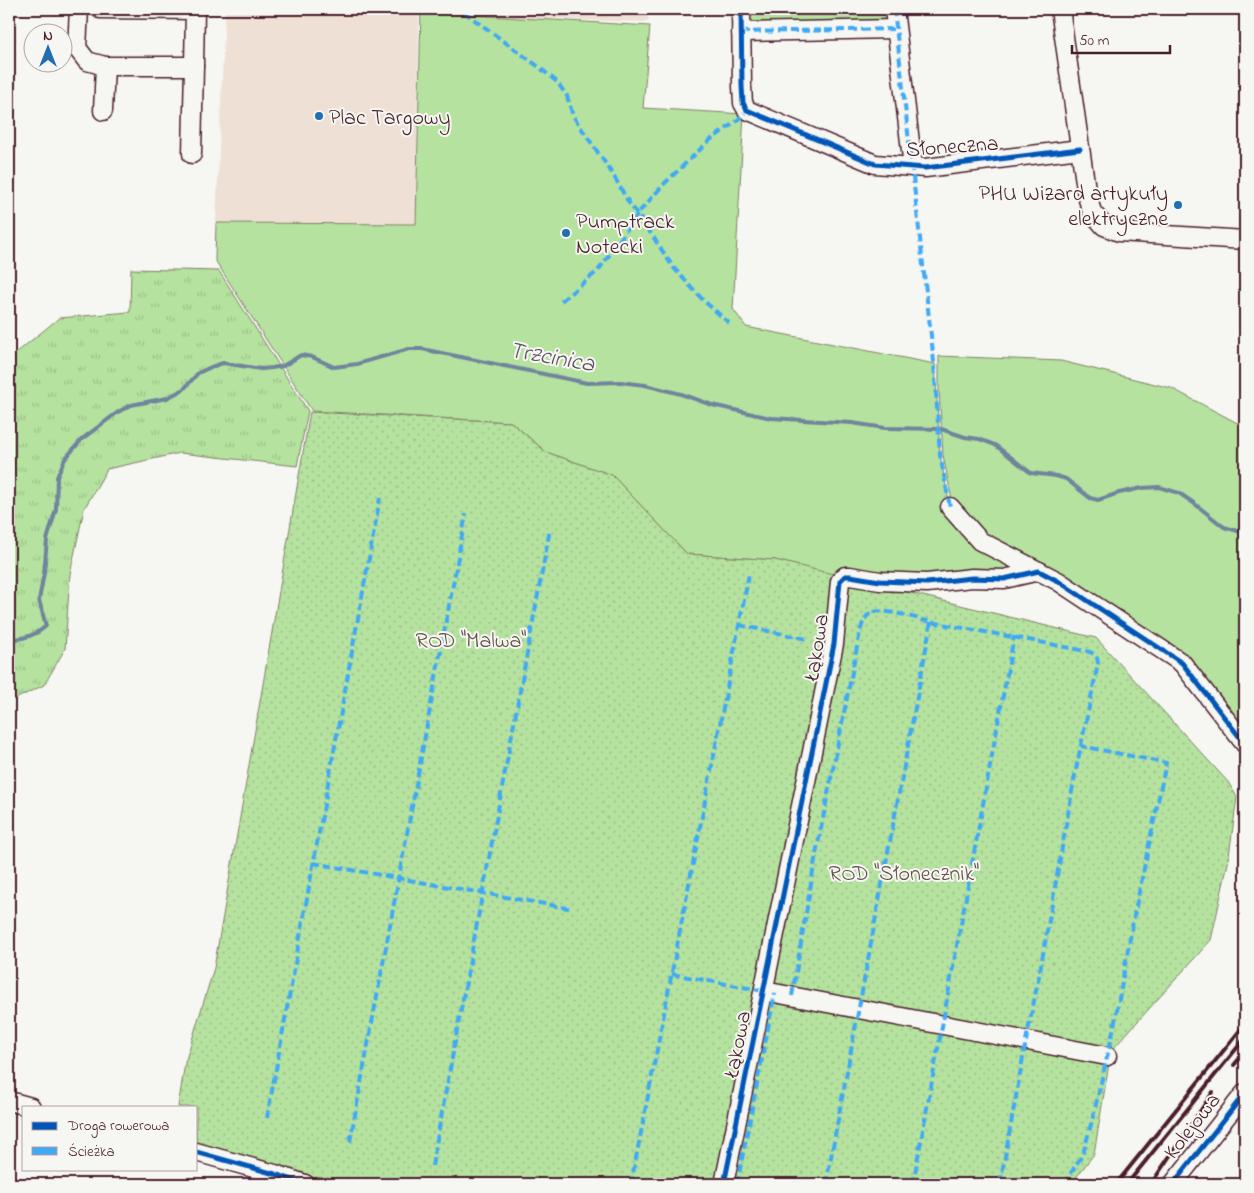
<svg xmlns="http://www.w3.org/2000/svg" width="1254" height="1193" font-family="'Indie Flower',sans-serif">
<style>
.built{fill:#eee0d5}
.grass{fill:url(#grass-tufts);stroke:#808065}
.park{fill:#b5e29f;stroke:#808065}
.garden{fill:url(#garden-dots);stroke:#808065}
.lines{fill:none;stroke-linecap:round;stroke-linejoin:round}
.stream{stroke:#6f849d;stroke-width:4}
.minor-casing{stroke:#4a1f2b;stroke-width:21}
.minor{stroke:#f6f6f2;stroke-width:18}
.rail{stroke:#4a1f2b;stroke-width:4}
.quiet{stroke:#3fa9f5;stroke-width:4;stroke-dasharray:8 4;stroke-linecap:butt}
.cycleway-casing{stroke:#f6f6f2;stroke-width:8}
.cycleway{stroke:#0057b8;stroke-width:5}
.poi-dot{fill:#1f6fb2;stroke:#f6f6f2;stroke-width:2}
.labels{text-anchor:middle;stroke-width:4;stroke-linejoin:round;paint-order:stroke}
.poi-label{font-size:22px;fill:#4a1f2b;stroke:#f6f6f2;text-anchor:start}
.street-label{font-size:22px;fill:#4a1f2b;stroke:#f6f6f2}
.park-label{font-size:22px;fill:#655048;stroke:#f6f6f2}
.water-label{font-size:24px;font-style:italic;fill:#5d5264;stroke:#f6f6f2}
</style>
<defs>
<pattern id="grass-tufts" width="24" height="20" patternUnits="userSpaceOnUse" patternTransform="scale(1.25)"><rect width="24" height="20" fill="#b5e29f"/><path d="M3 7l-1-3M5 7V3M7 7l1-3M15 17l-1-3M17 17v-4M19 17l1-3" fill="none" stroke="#9dc189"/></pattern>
<pattern id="garden-dots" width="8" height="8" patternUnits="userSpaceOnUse" patternTransform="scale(1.25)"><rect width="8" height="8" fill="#b5e29f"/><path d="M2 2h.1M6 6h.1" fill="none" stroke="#9dc189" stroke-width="1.8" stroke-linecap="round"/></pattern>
</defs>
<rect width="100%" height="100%" fill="#f6f6f2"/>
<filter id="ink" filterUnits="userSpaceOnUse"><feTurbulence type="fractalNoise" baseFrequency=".02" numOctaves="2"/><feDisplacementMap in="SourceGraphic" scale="10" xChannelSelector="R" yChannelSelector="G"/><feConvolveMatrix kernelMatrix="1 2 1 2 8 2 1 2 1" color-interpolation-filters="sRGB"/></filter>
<g filter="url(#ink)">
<g class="built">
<polygon points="225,9 419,9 416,224 216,223"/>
<polygon points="473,9 648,9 648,22 472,17"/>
</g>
<polygon class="grass" points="131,269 219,271 308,411 297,466 180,453 107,469 84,509 70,574 65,649 44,685 9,702 9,364 16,353 59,318 130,312"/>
<g class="park">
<polygon points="421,9 465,9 470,15 650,26 643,108 744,114 733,309 746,327 935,364 940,455 950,507 980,541 1039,571 842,578 775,560 687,554 612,475 546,452 511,422 312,411 215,260 216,223 416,224"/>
<polygon points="747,9 887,9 889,23 747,25"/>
<polygon points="939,356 1061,361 1171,388 1245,427 1245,737 1216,697 982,536 953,505 943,455 939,391"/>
</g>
<polygon class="garden" points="310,412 511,422 546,452 612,475 687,554 775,560 1096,638 1228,782 1237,797 1228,863 1211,940 1111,1051 1094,1154 1071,1184 306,1184 196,1149 196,1107 178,1107 185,1063 214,968"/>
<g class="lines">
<path class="stream" d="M 9,639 C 22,640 36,635 46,626 L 39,600 L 44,573 L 47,540 L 56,509 L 57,477 L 65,459 L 82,439 L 118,412 L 131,405 L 167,398 L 184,389 L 198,373 L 211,367 L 223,363 L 261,369 L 272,368 L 283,366 L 301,355 L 312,357 L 334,367 L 357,364 L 409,349 L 422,349 L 587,383 L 620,382 L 645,385 L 681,394 L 712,405 L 771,418 L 852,423 L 885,428 L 941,429 L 965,437 L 979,439 L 995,445 L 1031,473 L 1056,476 L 1066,479 L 1090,498 L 1098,500 L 1119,493 L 1142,488 L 1159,487 L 1179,493 L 1195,504 L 1224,527 L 1245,533"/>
<g class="minor-casing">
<g id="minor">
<polyline points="79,9 77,48 87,61 105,66 194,66 195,10 100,9"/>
<polyline points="741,9 742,86 743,103 747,110 875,164 925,168 1080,149"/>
<polyline points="894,9 913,167"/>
<polyline points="1060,9 1087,196 1092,212 1104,226 1119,232 1245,240"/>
<polyline points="741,32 896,29"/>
<polyline points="103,111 105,66"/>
<polyline points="192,154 194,66"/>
<polyline points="950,507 980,541 1058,581 1182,663 1245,744"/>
<polyline points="764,991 1107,1056"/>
<polyline points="9,1101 31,1107"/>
<polyline points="196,1152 275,1174 305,1184"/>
<polyline points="724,1184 834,644 840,581 845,576 850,576 880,581 927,583 972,578 1004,579 1039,571"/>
<polyline points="1173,1184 1245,1093"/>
</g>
</g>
<use href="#minor" class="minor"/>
<g class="rail">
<polyline points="1234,1065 1245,1052"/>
<polyline points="1116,1184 1245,1024"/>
<polyline points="1127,1184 1245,1038"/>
<polyline points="1151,1184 1213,1092"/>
</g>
<g class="quiet">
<polyline points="894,9 934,362 940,455 950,507"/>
<polyline points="464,12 539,67 557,82 567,96 573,116 612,173 629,203 644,223 673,267 703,300 729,323"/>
<polyline points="741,32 896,29"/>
<polyline points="561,301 598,271 640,211 665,183 709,141 737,121 747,110"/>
<polyline points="739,625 807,639"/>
<polyline points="313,863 573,909"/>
<polyline points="672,974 764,991"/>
<path d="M 792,996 L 816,854 L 860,632 C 862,626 864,616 871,613 C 883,607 917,619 931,622 C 984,632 1037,641 1090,652 C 1096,655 1098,657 1098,664 L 1076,769 L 1040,971 L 1026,1041 L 1000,1184"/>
<polyline points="267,1118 380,498"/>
<polyline points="350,1142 466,514"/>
<polyline points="432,1166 550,529"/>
<polyline points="631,1184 749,574"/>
<polyline points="737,1184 775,993"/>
<polyline points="826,1184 931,622"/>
<polyline points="913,1184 1014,636"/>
<polyline points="1064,1184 1083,1154 1093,1117 1114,1027 1134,916 1166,763 1081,746"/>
</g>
<g class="cycleway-casing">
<g id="cycleway">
<polyline points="741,9 742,86 743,103 747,110 875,164 925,168 1080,149"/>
<polyline points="196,1152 275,1174 305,1184"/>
<polyline points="724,1184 834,644 840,581 845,576 850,576 880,581 905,582 927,583 972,578 1004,579 1039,571 1058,581 1182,663 1245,744"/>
<polyline points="1173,1184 1245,1093"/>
</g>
</g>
<use href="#cycleway" class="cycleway"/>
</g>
</g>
<g class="poi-dot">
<circle cx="319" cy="116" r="5"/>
<circle cx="1178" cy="205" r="5"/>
<circle cx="566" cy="233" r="5"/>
</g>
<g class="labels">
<g class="poi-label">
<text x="329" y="124">Plac Targowy</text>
<text x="1168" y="200" text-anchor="end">PHU Wizard artykuły<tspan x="1168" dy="25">elektryczne</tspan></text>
<text x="576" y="228">Pumptrack<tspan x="576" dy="25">Notecki</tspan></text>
</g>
<g class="street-label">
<text transform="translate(952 145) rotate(-4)" y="8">Słoneczna</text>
<text transform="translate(815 647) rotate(-81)" y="8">Łąkowa</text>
<text transform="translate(736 1044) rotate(-79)" y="8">Łąkowa</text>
<text transform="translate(1191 1125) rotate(-52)" y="8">Kolejowa</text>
</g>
<g class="park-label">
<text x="471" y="647">ROD "Malwa"</text>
<text x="904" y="880">ROD "Słonecznik"</text>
</g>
<g class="water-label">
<text transform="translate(552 356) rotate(10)" y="8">Trzcinica</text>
</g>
</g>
<rect width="1254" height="1193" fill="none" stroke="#f6f6f2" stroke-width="30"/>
<rect x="15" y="15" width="1224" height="1163" fill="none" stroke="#4a1f2b" stroke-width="2" filter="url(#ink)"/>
<rect x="22" y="1106" width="175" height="65" fill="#f6f6f2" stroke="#b1a0a2"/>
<rect x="32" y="1122" width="25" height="8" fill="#0057b8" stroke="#b1a0a2"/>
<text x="68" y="1130" font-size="15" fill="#4a1f2b">Droga rowerowa</text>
<rect x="32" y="1147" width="25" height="8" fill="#3fa9f5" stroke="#b1a0a2"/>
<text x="68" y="1156" font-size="15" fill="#4a1f2b">Ścieżka</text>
<g transform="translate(48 48)"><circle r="24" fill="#f6f6f2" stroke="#b1a0a2"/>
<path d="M0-4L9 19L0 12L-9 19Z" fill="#1f6fb2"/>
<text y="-8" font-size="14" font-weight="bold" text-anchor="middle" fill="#4a1f2b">N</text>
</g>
<path d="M1072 45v8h98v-8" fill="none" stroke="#4a1f2b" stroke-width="2.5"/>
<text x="1079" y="45" font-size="15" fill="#4a1f2b" stroke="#f6f6f2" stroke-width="4" paint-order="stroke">50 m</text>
</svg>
